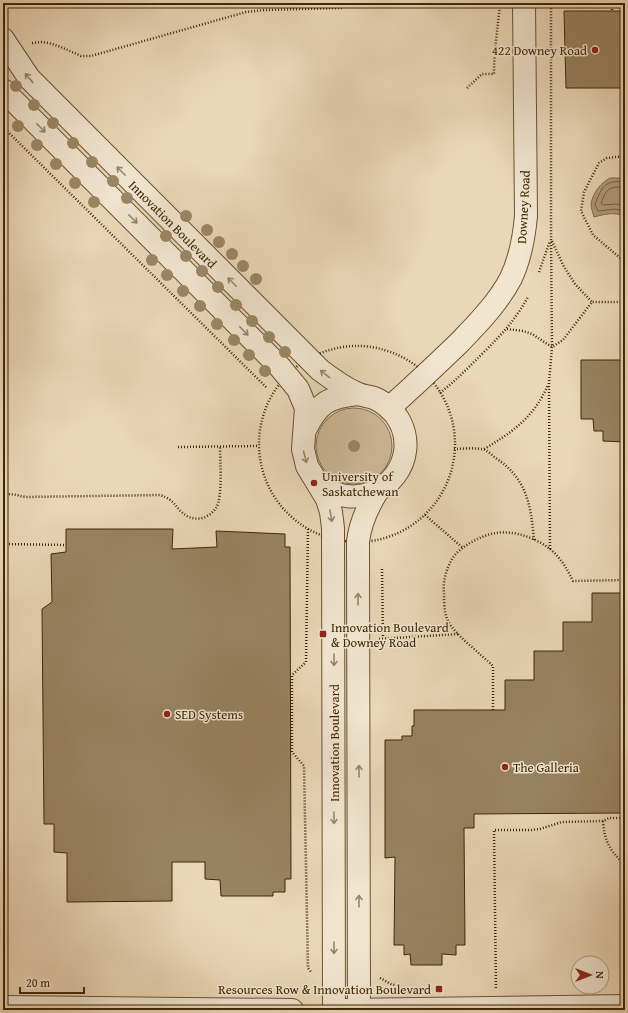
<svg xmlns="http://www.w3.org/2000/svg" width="628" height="1013" font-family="'Gentium Book Plus',serif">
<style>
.green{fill:#cdb999;stroke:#86704e}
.water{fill:#b09b7a;stroke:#836d4b}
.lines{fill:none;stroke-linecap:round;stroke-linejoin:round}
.shore{stroke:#78613f;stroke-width:1}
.building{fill:#988361;stroke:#402704}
.minor-casing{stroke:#6a5331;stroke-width:24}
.path{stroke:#402704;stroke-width:2.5;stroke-dasharray:1 2;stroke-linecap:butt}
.minor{stroke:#f1e5d0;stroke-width:22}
.tree{fill:#9c8665}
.oneway{stroke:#98866a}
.poi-dot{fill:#8f2418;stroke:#f1e5d0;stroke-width:1.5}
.labels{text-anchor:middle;stroke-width:3;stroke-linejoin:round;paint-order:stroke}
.poi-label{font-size:13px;fill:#402704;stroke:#f1e5d0;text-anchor:start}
.street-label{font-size:13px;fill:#402704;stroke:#f1e5d0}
</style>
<rect width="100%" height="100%" fill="#ead7b7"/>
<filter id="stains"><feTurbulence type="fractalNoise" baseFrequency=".005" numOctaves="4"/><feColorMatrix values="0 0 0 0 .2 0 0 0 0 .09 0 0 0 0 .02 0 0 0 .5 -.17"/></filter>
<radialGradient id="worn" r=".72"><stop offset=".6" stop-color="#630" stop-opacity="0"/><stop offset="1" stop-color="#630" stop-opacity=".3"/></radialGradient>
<circle class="green" cx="354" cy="446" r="38"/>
<path class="water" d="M 610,178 L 625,178 L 625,216 C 614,212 605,214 594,217 C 593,213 591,208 591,204 C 593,192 601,183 610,178 Z"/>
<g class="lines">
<g class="shore">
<path d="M 625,182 C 621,182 616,181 612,182 C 602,184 598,196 595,205 L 598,211 L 615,209 L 625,212"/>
<path d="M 625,187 C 609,187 607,187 601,203 L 603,205 L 616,204 L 625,206"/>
</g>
</g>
<g class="building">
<polygon points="564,11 625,11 625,88 566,88"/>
<polygon points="581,360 625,360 625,442 603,441 603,431 594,431 593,419 581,419"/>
<polygon points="66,529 173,529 172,549 217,547 216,531 285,534 285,547 290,547 291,879 285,879 285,892 273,892 273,896 221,896 220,880 205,879 205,862 172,862 172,901 67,902 67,853 54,852 54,824 44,824 42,609 52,602 51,554 66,552"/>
<polygon points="592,593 625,593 625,813 474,814 474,828 464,828 465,945 456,945 456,955 442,954 442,965 411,965 410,954 404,955 404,945 394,945 395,857 385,858 385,740 402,740 402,736 412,736 412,726 414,726 414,710 505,710 505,680 534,680 534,651 563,651 563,622 592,622"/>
</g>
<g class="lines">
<g class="minor-casing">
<g id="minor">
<path d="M 3,39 L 29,78 L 320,370 C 332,379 343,387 356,393 C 362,396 368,396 374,398 C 384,402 395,412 400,422 C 419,460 386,501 346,496 C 334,495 325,487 317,481"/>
<polyline points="3,90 279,366 298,389 306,408 303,449 307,466 327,499 331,512 333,528 334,1010"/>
<path d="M 389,408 C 413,387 436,365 459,343 C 478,323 498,303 511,278 C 520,259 524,238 526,216 L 524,3"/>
<path d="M 305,430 C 318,403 328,397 358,394"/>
<polyline points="3,1007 292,1010"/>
<polyline points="344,1010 625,1006"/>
<path d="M 359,1010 L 358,542 C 360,523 367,508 377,492"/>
</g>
</g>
<g class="path">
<polyline points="612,3 612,11"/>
<polyline points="32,43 41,42 49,43 61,47 81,56 91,56 246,12 265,10 342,8"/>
<path d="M 467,88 L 482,74 L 494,74 C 494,50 498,27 500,3"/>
<polyline points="3,127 267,388"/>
<polyline points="625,156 607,158 599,163 584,192 581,211 593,235 625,262"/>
<polyline points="552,241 563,265 575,284 592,302"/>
<polyline points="539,272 550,241"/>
<polyline points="507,329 523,331 532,334 552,347 563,340 592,302 625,302"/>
<circle cx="357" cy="444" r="98"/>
<path d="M 440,393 C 455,381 468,368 481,355 C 501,335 514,322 528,297"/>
<polyline points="178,447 259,446"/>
<path d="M 454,449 C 461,449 478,447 485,450 C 489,452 493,456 497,459 C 527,479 531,506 534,540"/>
<path d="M 484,449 C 513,432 534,417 548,385"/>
<path d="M 3,496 C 11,492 18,496 26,497 L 160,495 C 176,500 175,509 187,516 C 193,519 201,520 207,516 C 211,514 214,511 216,508 C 223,498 220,459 220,446"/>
<polyline points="425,515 463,548"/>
<polyline points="308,529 306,662 292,675 292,752 304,766 308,968 312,973"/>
<polyline points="3,544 66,545"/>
<polyline points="550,549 549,383 552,347 551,239 551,6 555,3"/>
<polyline points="382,569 383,638"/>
<polyline points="379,639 458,634"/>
<path d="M 493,710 L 493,666 C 481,654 455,635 448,621 C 444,613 444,602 444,594 C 443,583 445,572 451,561 C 457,548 481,535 496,533 C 514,530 536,538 550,549 C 561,558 567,569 573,581 L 622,580"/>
<path d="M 603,821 C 604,839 609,849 621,861 L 621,877"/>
<polyline points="380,978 391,984 399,986"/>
<polyline points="496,988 494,830 531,830 540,829 562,822 603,821 609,818 625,818"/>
</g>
<use href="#minor" class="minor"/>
</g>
<g class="tree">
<circle cx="16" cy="86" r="6"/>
<circle cx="34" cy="105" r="6"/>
<circle cx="53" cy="123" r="6"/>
<circle cx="18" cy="126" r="6"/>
<circle cx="73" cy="143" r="6"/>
<circle cx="37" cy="145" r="6"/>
<circle cx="92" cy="162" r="6"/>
<circle cx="56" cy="164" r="6"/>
<circle cx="113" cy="181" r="6"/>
<circle cx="75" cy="183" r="6"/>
<circle cx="127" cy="198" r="6"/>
<circle cx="94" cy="202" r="6"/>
<circle cx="186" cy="216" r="6"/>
<circle cx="207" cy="230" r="6"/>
<circle cx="166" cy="236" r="6"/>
<circle cx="219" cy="242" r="6"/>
<circle cx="232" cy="254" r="6"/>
<circle cx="186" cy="256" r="6"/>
<circle cx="152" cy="260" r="6"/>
<circle cx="243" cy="266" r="6"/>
<circle cx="202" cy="271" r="6"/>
<circle cx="167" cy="275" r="6"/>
<circle cx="256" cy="279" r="6"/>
<circle cx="218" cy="287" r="6"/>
<circle cx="183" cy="291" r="6"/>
<circle cx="236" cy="305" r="6"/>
<circle cx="200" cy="306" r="6"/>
<circle cx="252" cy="321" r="6"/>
<circle cx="217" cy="324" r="6"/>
<circle cx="269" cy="337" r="6"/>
<circle cx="234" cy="340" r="6"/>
<circle cx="285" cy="352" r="6"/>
<circle cx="249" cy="355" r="6"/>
<circle cx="265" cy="371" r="6"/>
<circle cx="354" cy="446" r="6"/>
</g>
<defs><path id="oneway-shaft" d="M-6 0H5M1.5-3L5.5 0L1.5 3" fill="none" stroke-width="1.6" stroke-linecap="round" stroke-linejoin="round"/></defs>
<g class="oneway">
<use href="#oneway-shaft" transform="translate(29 78) rotate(-130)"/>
<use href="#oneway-shaft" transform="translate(41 128) rotate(45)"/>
<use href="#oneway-shaft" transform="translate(121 171) rotate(-135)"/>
<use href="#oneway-shaft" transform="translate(133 219) rotate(45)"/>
<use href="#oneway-shaft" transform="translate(232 282) rotate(-135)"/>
<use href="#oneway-shaft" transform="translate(244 331) rotate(45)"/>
<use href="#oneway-shaft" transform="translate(325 374) rotate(-142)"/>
<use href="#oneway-shaft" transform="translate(305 457) rotate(76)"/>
<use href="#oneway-shaft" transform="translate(331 516) rotate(80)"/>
<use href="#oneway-shaft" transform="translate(358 599) rotate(-90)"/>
<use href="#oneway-shaft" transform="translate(334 660) rotate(90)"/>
<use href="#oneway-shaft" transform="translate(359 771) rotate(-90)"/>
<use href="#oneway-shaft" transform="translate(334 818) rotate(90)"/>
<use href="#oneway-shaft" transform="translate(359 901) rotate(-90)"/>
<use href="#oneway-shaft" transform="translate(334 948) rotate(90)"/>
</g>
<g class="poi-dot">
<circle cx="595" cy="50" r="4"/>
<circle cx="314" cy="483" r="4"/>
<rect x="319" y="630" width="8" height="8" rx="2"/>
<circle cx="167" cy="714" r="4"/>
<circle cx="505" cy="767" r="4"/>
<rect x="435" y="985" width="8" height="8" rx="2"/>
</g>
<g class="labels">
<g class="poi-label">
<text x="587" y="55" text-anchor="end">422 Downey Road</text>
<text x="322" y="481">University of<tspan x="322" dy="15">Saskatchewan</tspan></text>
<text x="331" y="632">Innovation Boulevard<tspan x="331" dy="15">&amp; Downey Road</tspan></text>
<text x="175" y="719">SED Systems</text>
<text x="513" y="772">The Galleria</text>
<text x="431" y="994" text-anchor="end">Resources Row &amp; Innovation Boulevard</text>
</g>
<g class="street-label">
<text transform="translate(523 207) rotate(-87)" y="5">Downey Road</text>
<text transform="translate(173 224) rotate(45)" y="5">Innovation Boulevard</text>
<text transform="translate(334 743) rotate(-90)" y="5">Innovation Boulevard</text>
</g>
</g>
<rect width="628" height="1013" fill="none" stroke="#ead7b7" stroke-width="16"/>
<rect x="4" y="4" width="620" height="1005" fill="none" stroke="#402704" stroke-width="2"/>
<rect x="8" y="8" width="612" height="997" fill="none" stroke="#402704"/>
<g transform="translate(590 975) rotate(90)"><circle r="19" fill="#f1e5d0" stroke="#aa997e"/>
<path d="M0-3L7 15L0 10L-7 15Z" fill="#8f2418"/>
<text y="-6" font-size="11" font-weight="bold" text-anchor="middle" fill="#402704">N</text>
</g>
<path d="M20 987v6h64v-6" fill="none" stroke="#402704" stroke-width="2"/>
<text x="26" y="987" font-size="12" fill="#402704" stroke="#f1e5d0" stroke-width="3" paint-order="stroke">20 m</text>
<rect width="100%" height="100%" filter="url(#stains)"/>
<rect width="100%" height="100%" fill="url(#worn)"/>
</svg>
